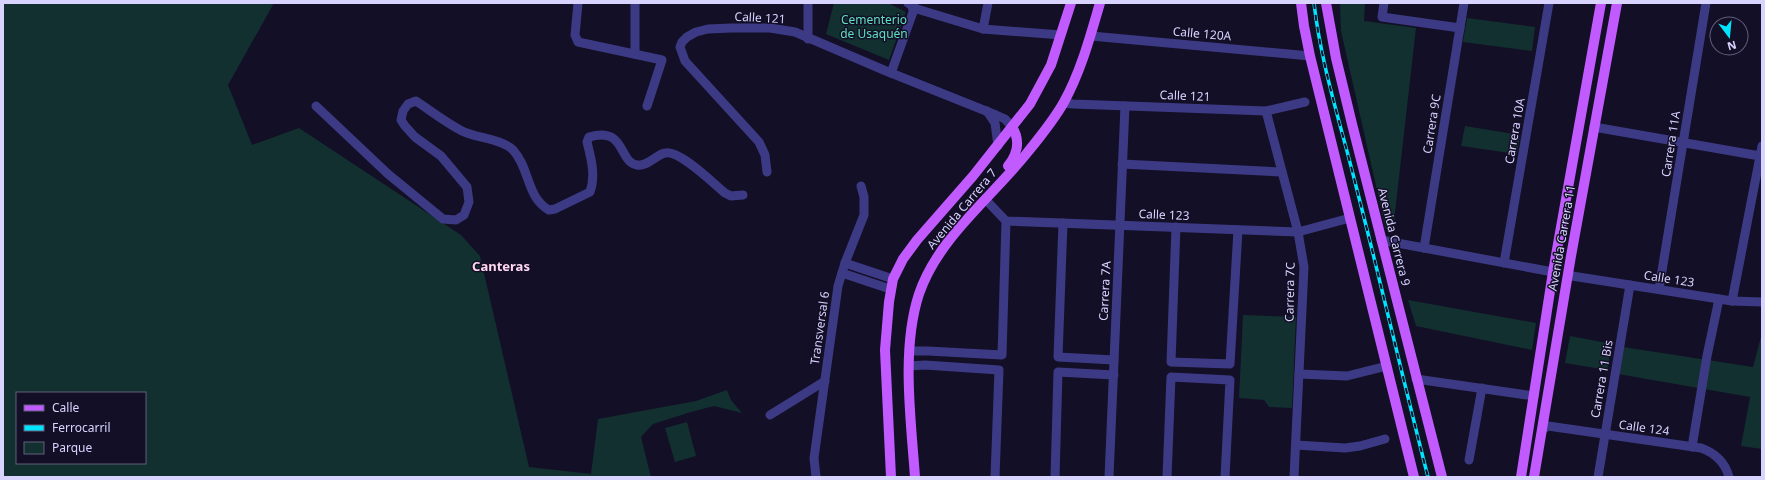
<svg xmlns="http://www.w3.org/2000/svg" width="1765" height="480" font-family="'Noto Sans',sans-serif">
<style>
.green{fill:#12302f;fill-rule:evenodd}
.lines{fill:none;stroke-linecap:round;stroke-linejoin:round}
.minor{stroke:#3d3a85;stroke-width:9}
.major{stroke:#c25bff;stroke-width:10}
.rail-casing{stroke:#00e5ff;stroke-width:3.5}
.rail{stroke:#130f26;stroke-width:2;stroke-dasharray:6;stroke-linecap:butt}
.labels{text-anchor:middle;stroke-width:3;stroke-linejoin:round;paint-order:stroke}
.street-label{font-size:12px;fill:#d9d4ff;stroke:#130f26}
.park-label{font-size:12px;fill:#5fe0c0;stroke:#130f26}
.neighbourhood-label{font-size:13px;font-weight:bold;fill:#ffd6f0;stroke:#130f26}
</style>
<rect width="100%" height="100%" fill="#130f26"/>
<g class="green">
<path d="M 3,3 L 274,3 L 228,85 L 252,145 L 299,128 L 461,235 L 480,256 L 529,467 L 591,474 L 598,419 L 696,401 L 727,390 L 731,400 L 742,413 L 714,406 L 691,412 L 653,424 L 641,437 L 651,477 L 3,477 ZM 17,393 L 145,393 L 145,463 L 17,463 Z"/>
<polygon points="834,3 888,3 906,12 889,60 826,34"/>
<polygon points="1340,3 1365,3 1364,21 1416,28 1393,230 1386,230 1341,31"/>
<polygon points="1467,18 1535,27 1532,51 1463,42"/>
<polygon points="1465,126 1520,135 1517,154 1461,146"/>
<polygon points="1408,300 1536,323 1532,350 1416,326"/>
<polygon points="1243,315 1296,317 1292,408 1269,407 1264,400 1239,398"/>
<polygon points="1762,333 1762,449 1741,446 1750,397 1618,374 1623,347 1753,367"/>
<polygon points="1570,336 1612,344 1607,370 1565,363"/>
<polygon points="687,422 696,456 675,462 665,428"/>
</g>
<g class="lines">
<g class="minor">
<polyline points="578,3 575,35 578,42 662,60 647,106"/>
<polyline points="808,3 808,39"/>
<polyline points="908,3 917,9 983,29 1061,35"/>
<polyline points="1384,3 1382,17 1460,28"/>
<polyline points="983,29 988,3"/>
<polyline points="1091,36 1310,56"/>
<polyline points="635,54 635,3"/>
<polyline points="891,73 913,12 912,3"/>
<polyline points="1064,103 1073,104 1266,111 1305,102"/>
<path d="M 316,106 L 388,174 L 443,219 L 456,220 L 464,215 L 469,202 L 467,187 L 441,156 L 415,137 L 405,126 L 401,120 L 403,111 L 408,104 L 416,101 C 431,111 445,122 462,131 C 476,138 502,139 513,150 C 530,168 526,197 549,210 L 555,209 L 590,192 C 596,176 591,158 587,142 L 589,137 C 626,126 618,162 637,165 C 647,167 656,155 665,153 C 679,149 714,184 725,193 L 731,196 L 743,195"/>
<polyline points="987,111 995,123 998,146"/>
<polyline points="1266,111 1298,232 1304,267 1294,477"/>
<polyline points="1594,127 1760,156"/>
<polyline points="1122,164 1281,172"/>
<polyline points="767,172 765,155 759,142 685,61 680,47 682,42 687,37 696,32 708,29 731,28 770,28 795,32 886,71 996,115 1005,119 1012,127"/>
<polyline points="985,199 1006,221 1298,232 1350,218"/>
<polyline points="1063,223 1058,357 1114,360"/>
<polyline points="1176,227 1171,362 1230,364 1238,230"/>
<polyline points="1381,240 1553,272"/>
<polyline points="1424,248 1464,3"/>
<polyline points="845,263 893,279"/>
<polyline points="1504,263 1549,3"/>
<polyline points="842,273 890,289"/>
<polyline points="1568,277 1572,276 1732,301 1762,302"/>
<polyline points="1659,289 1706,3"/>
<polyline points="1732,301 1762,146"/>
<polyline points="910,351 928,351 1002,355 1006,221"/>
<polyline points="909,366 925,365 999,370 995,477"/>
<polyline points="1299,374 1347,376 1387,366"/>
<polyline points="1416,379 1534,396"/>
<polyline points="770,415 825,381"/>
<path d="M 1542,430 L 1548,426 L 1701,448 C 1715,453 1725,462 1729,477"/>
<polyline points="1296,445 1345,448 1360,446 1385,439"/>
<polyline points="1692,447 1707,356 1719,299"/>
<polyline points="1469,460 1482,388"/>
<polyline points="816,477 814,458 838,286 845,263 864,215 864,197 861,186"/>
<polyline points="1055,477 1058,372 1114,375"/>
<polyline points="1109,477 1125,106"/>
<polyline points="1167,477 1171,377 1230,380 1225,477"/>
<polyline points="1598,477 1630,285"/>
</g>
<g class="major">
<polyline points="1301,3 1304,26 1310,56 1414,477"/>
<polyline points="1326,3 1336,58 1352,124 1442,477"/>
<path d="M 1008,166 C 1017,155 1021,141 1012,127"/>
<polyline points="891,477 885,350 889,302 893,279 903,259 917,240 973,176 1030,104 1051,65 1071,3"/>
<path d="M 915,477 C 911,420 901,349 919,294 C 938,238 991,198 1027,153 C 1040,137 1054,120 1064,102 C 1081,71 1090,37 1100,3"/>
<polyline points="1521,477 1553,272 1601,3"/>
<polyline points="1534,477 1571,256 1617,3"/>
</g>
<g class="rail-casing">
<path id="rail" d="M 1314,3 C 1321,65 1341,125 1356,186 C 1381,283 1403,380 1428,477"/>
</g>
<use href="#rail" class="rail"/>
</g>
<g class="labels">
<g class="street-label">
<text transform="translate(760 18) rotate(3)" y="4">Calle 121</text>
<text transform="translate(1202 34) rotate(5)" y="4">Calle 120A</text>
<text transform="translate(1185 96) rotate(2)" y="4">Calle 121</text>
<text transform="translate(1432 124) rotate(-81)" y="4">Carrera 9C</text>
<text transform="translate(1515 131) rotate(-80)" y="4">Carrera 10A</text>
<text transform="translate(1671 144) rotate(-81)" y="4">Carrera 11A</text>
<text transform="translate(962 209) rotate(-50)" y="4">Avenida Carrera 7</text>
<text transform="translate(1164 215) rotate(2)" y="4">Calle 123</text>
<text transform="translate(1394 237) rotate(76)" y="4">Avenida Carrera 9</text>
<text transform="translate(1562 238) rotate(-80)" y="4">Avenida Carrera 11</text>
<text transform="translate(1669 279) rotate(9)" y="4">Calle 123</text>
<text transform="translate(1105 291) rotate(-87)" y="4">Carrera 7A</text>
<text transform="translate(1290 292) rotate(-89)" y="4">Carrera 7C</text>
<text transform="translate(820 328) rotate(-82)" y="4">Transversal 6</text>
<text transform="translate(1602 379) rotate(-80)" y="4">Carrera 11 Bis</text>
<text transform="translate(1644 428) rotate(8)" y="4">Calle 124</text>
</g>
<g class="park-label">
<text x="874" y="24">Cementerio<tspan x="874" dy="14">de Usaquén</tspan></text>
</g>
<g class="neighbourhood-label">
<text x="501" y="271">Canteras</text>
</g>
</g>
<rect width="1765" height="480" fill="none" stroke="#d9d4ff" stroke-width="8"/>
<rect x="16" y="392" width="130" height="72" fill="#130f26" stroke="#625e7d"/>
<rect x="24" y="405" width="20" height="6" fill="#c25bff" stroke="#625e7d"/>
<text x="52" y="412" font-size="12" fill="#d9d4ff">Calle</text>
<rect x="24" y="425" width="20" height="6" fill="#00e5ff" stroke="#625e7d"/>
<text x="52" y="432" font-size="12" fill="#d9d4ff">Ferrocarril</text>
<rect x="24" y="442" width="20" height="12" fill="#12302f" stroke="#625e7d"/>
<text x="52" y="452" font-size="12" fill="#d9d4ff">Parque</text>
<g transform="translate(1729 36) rotate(164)"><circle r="19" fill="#130f26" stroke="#625e7d"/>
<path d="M0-3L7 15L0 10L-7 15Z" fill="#00e5ff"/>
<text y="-6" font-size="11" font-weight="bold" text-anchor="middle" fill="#d9d4ff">N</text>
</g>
</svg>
